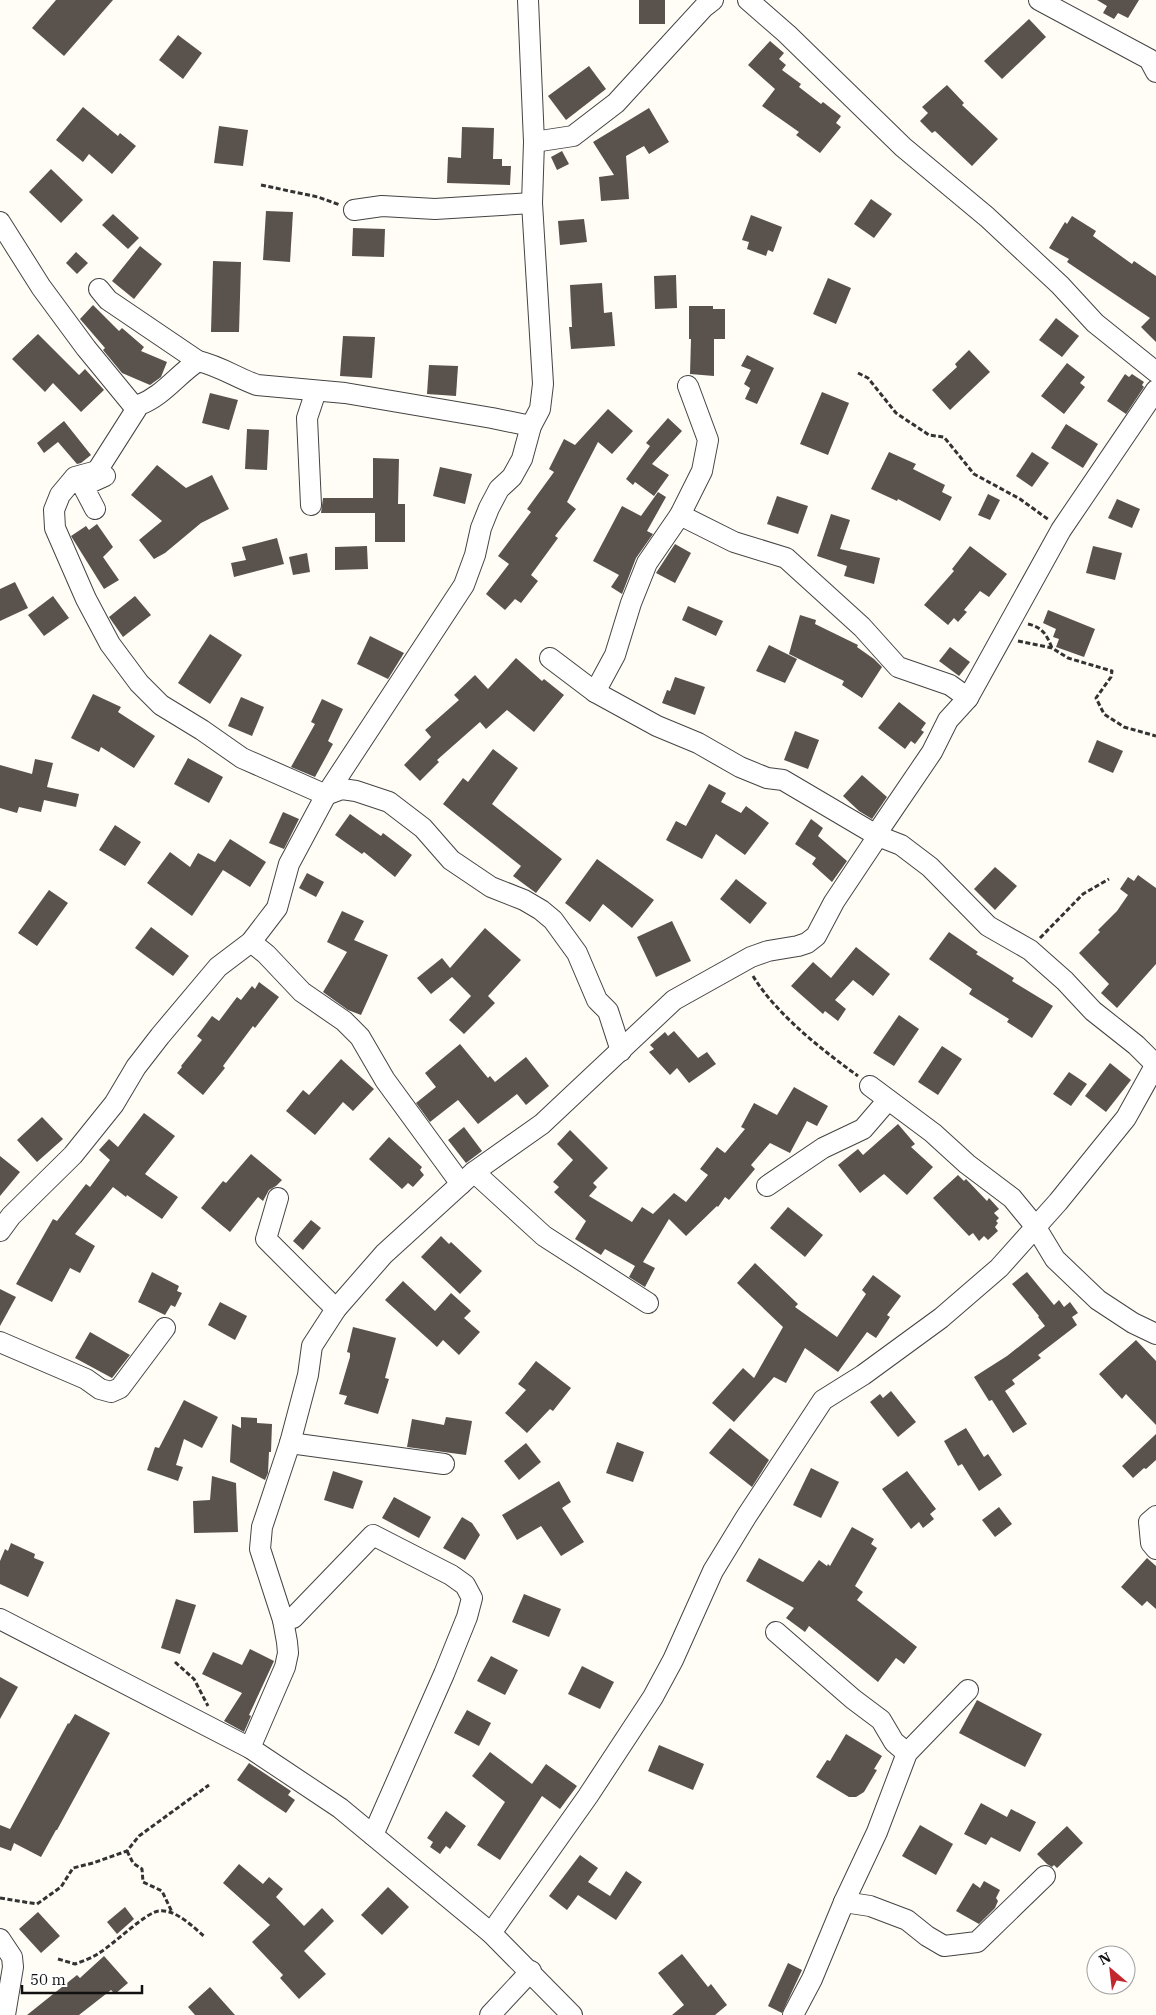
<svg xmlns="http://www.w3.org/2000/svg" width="1156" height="2015" font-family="'IBM Plex Serif',serif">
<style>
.building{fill:#5a524d}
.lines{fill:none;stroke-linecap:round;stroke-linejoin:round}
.minor-casing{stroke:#444;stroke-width:22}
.path{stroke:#333;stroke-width:3;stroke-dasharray:5 2.5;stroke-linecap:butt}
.minor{stroke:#fff;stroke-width:20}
</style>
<rect width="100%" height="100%" fill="#fffdf5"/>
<g class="building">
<polygon points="56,0 113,0 64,56 32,28"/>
<rect x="639" y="0" width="26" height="24"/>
<polygon points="1097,0 1139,0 1128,18 1118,13 1114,19 1103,13 1107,6"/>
<polygon points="1029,19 1046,37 1002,79 984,61"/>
<polygon points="178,35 202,53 183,79 159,60"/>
<polygon points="770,41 784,53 779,59 786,65 782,70 801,84 799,87 821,104 823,102 841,116 836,123 841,127 820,153 796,135 799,132 762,106 775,89 748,65"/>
<polygon points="589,66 606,89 566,120 548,96"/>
<polygon points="947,85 964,103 962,105 998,139 972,166 935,131 932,133 920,121 928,113 922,107"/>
<polygon points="83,107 118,136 120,133 136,146 112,174 89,154 83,162 56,140"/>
<polygon points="649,108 669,142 649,154 644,146 626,156 629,199 601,201 599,177 614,175 593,142"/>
<polygon points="219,126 248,130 243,166 214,163"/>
<polygon points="462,127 494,128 493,159 502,159 502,166 511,166 510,185 447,183 448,157 461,158"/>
<polygon points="562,151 569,164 557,170 551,157"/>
<polygon points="51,169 83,200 61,223 29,192"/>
<polygon points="871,199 892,214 874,238 854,224"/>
<polygon points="266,211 293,212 290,262 263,260"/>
<polygon points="113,214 139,238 128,249 102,225"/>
<polygon points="751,215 782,227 773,252 768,250 766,256 747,249 749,242 742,240"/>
<polygon points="1072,216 1096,231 1093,236 1132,264 1134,261 1156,276 1156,342 1141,327 1150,318 1067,262 1069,259 1049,248 1065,222 1067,224"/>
<polygon points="584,219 587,242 560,245 558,221"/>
<polygon points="353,228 385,229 384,257 352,256"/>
<polygon points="140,246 162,264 134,299 112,281"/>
<polygon points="76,252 88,263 77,274 66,263"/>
<polygon points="213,261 241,262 239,332 211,332"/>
<polygon points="676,275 677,308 655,309 654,276"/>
<polygon points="828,278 851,288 836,324 813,314"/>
<polygon points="602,283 604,313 612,312 615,346 571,349 569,327 572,327 570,285"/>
<polygon points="93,305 119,331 122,328 144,347 141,351 167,362 161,377 150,385 122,373 103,350 105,348 80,319"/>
<polygon points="689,306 713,306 713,309 725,309 725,339 714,339 714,376 690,374 691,339 689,339"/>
<polygon points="1056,318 1079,336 1062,357 1039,340"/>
<polygon points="38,334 79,375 85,369 104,390 81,412 53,383 45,392 12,359"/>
<polygon points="343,336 375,337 372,378 340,376"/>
<polygon points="969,350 990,372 950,410 932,390 957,367 955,364"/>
<polygon points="747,355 774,368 757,404 745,399 750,388 744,384 751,370 741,366"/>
<polygon points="1067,363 1085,377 1080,383 1085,387 1064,414 1041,396"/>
<polygon points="429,365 458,366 456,396 427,394"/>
<polygon points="1125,374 1129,377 1132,374 1144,382 1142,385 1144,387 1126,414 1107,401"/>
<polygon points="822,392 849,403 828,455 800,444"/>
<polygon points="210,393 238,400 229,430 202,423"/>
<polygon points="608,409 633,431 612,454 598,442 567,502 576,509 555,536 558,538 531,575 538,581 521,603 515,599 505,610 486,594 509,564 498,556 531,512 527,509 554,472 549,469 564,439 575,445"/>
<polygon points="668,418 682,431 652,464 669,475 654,496 635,482 633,485 626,479 650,446 646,443"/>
<polygon points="64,421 91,455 81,463 77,464 58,442 44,453 37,443"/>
<polygon points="1066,424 1098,444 1083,468 1051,448"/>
<polygon points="247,429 269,430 267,470 245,469"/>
<polygon points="889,452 916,464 913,469 945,485 942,492 952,497 940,521 898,499 897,501 871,489"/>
<polygon points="1032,452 1049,463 1032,487 1016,476"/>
<polygon points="373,458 399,459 398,504 405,504 405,542 375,542 375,513 321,513 323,498 373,498"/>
<polygon points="157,465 186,488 212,475 229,509 201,523 165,553 154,559 139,540 162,521 131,495"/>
<polygon points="440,467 472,474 465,504 433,496"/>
<polygon points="658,492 666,497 647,531 653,534 636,558 622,594 611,587 619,575 593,561 622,506 641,516"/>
<polygon points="988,494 1000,500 990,520 978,515"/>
<polygon points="777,496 808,506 798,534 767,524"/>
<polygon points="1117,499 1140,509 1132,528 1108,518"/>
<polygon points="831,514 850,520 840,549 880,558 874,584 844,576 847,566 817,556"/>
<polygon points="97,524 113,547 103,557 119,580 104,589 71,536 86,526 89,530"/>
<polygon points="277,538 284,564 234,577 231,563 246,560 242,547"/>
<polygon points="675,544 691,553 675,583 656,573"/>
<polygon points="367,546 368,569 335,570 335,547"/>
<polygon points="970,546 1007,574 989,597 980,591 964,610 967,612 958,622 954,618 948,625 924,605 954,571 952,569"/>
<polygon points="1093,546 1122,553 1115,580 1086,573"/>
<polygon points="307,553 310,572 293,575 289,557"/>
<polygon points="15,582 28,608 0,621 0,589"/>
<polygon points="53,596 69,618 44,636 28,615"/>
<polygon points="135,596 151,615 123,637 109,617"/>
<polygon points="688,606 723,621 716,636 682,620"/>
<polygon points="1048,610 1095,629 1084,657 1056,647 1059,639 1053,637 1056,629 1043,623"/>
<polygon points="800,615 816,620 815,624 858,645 857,647 874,659 882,667 862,698 842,685 844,681 789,654"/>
<polygon points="210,634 242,655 210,704 178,683"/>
<polygon points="370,636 404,653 388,679 357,664"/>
<polygon points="769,645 797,659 785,683 756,671"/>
<polygon points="950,647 970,662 959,676 939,661"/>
<polygon points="516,658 542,681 544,679 564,695 534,732 507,710 486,729 480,722 437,760 439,762 420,781 404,765 431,737 425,730 459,700 454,695 475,675 488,689"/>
<polygon points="675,677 705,687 695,715 662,703 667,690 670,691"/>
<polygon points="93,694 121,707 118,712 155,736 134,768 101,747 99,752 71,738"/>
<polygon points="241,697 264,707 252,736 228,726"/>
<polygon points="322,699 343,709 328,741 333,744 315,777 291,767 315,724 311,722"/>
<polygon points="899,702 926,723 921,730 924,732 915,744 911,741 905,749 878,728"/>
<polygon points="795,731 819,740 808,769 784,760"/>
<polygon points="1097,740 1123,751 1113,773 1088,762"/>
<polygon points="493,749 518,768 492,804 562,859 536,893 513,876 521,866 443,804 463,778 468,782"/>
<polygon points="188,758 223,777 209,803 174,784"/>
<polygon points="35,759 53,763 47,787 79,794 76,807 44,800 41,812 19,807 17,813 0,808 0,765 32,774"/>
<polygon points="862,775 887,797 872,819 859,811 843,796"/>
<polygon points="709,784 726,793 721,802 741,813 746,806 769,823 745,855 716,834 702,859 666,840 676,821 686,826"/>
<polygon points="283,812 299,819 284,849 269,843"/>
<polygon points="350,814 381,836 383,833 412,855 395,877 364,852 362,854 335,835"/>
<polygon points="811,819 823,828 818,836 847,861 832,882 812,864 816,858 795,844"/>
<polygon points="115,825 141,842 125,866 99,850"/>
<polygon points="230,839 266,862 250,887 223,870 192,916 147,883 170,852 190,867 198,853 215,862"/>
<polygon points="597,859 654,900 632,928 603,904 590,922 565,903"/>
<polygon points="995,867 1017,886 995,910 974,889"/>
<polygon points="307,873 324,882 316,897 299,888"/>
<polygon points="1138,875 1156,888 1156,964 1117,1008 1101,993 1109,984 1079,953 1100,932 1098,930 1117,911 1128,895 1120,889 1128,877 1134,881"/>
<polygon points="736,879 767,903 750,924 720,899"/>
<polygon points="49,890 68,903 37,946 18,933"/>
<polygon points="342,911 364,921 354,940 388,955 361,1015 348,1010 323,992 347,952 327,942"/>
<polygon points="672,921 691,961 656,977 637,937"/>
<polygon points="151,927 189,956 173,976 135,948"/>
<polygon points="485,928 521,960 488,996 495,1003 464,1034 449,1020 471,996 452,977 431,994 417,978 442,958 450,968"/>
<polygon points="949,932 978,952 976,954 1014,978 1012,981 1053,1006 1032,1038 1007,1022 1009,1019 969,994 972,989 929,959"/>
<polygon points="856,947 890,974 873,996 853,980 835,1000 846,1009 838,1021 825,1011 823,1014 791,986 813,962 831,978"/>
<polygon points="259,982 279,997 255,1028 253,1026 223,1066 225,1068 203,1095 177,1073 182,1067 181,1066 202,1040 197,1036 212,1016 219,1021 237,997 241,1000 252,986 255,989"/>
<polygon points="899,1015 919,1029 894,1066 873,1053"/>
<polygon points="674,1031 698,1058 707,1052 716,1064 689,1083 677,1068 670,1075 649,1052 654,1049 650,1045 665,1032 668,1036"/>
<polygon points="460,1044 488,1078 490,1076 495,1082 526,1057 549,1086 526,1105 517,1094 478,1124 458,1100 430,1122 416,1103 436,1087 425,1073"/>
<polygon points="942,1046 962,1059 938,1095 918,1082"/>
<polygon points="341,1059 374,1089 353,1111 343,1102 315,1135 286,1111 303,1090 309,1095"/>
<polygon points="1110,1063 1131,1080 1106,1112 1085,1096"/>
<polygon points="1069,1072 1087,1084 1071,1106 1053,1094"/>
<polygon points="794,1087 828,1106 817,1126 807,1121 790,1153 770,1143 751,1165 755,1169 729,1200 725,1197 718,1207 717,1206 686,1236 669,1219 643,1262 655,1268 645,1287 629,1277 635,1266 605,1249 601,1255 575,1239 586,1221 554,1192 559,1187 553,1182 573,1160 557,1144 570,1130 608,1168 593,1183 597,1187 589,1196 632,1222 642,1207 653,1214 674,1193 686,1202 708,1175 700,1169 717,1147 725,1153 745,1129 741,1127 754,1103 777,1115"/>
<polygon points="144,1113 175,1136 145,1174 178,1197 162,1219 127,1195 126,1197 113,1187 75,1234 95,1246 80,1273 70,1268 52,1302 16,1284 53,1219 57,1221 86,1184 90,1187 110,1160 99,1150 109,1139 118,1147"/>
<polygon points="42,1117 63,1139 37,1162 17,1140"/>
<polygon points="898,1124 915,1144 911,1147 933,1167 907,1195 884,1174 860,1193 838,1165 858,1149 863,1155"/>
<polygon points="464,1127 482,1151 466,1163 448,1140"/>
<polygon points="389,1137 422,1167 420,1170 424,1175 413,1187 408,1183 402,1189 369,1159"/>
<polygon points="251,1154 282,1180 276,1186 269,1190 263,1201 258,1197 230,1232 201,1208 223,1181 226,1183"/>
<polygon points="0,1156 20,1172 0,1196"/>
<polygon points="958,1175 964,1181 966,1179 987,1201 989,1198 999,1209 994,1213 999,1218 996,1221 998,1223 995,1227 998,1231 988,1240 984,1236 979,1241 973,1233 969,1236 933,1198"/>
<polygon points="788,1207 823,1235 805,1257 770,1228"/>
<polygon points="311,1220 321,1228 303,1250 293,1241"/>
<polygon points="441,1236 449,1244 451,1242 482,1271 460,1294 421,1257"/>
<polygon points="755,1263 798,1304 795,1307 837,1337 866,1294 862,1290 873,1275 901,1296 887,1315 890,1317 876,1338 867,1332 838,1372 805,1348 786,1383 774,1377 734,1422 712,1403 743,1368 754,1378 783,1327 737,1283"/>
<polygon points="152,1272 179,1286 177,1291 182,1293 175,1307 171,1305 165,1315 138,1302"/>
<polygon points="1027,1272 1054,1305 1059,1300 1064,1307 1070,1302 1078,1313 1072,1317 1077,1325 1038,1355 1041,1358 1012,1380 1015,1384 1005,1391 1027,1424 1013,1433 992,1400 989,1401 974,1377 1007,1356 1045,1326 1038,1317 1039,1316 1012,1284"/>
<polygon points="403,1281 435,1311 451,1293 471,1311 464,1318 480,1332 459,1355 443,1340 437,1347 385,1300"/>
<polygon points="0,1289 16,1297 0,1326"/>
<polygon points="220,1302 247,1316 235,1340 208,1325"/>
<polygon points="353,1327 396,1338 385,1378 389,1379 378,1414 344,1404 347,1396 339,1394 350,1357 350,1353 347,1352"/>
<polygon points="90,1332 130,1355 112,1378 75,1358"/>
<polygon points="1136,1340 1156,1361 1156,1425 1126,1394 1122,1399 1099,1374"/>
<polygon points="536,1361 571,1388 553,1411 550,1409 527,1433 505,1413 526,1390 518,1384"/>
<polygon points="891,1391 916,1422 898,1437 870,1402 880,1394 883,1398"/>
<polygon points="184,1400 218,1417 202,1448 184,1439 176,1465 183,1467 178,1481 147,1470 155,1447 159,1448"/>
<polygon points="241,1417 257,1418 257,1423 272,1424 271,1452 269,1452 268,1473 265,1480 230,1462 232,1424 241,1428"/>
<polygon points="446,1417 472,1421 466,1455 407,1447 412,1419 444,1425"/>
<polygon points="730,1428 769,1460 752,1487 709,1453"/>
<polygon points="966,1428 984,1457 988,1454 1002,1475 979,1491 962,1464 958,1466 944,1441"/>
<polygon points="1156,1434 1156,1460 1146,1469 1144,1468 1133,1478 1122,1466"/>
<polygon points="617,1442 644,1452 633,1482 606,1473"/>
<polygon points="526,1443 541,1462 519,1480 504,1461"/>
<polygon points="811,1468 839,1482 821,1518 793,1505"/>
<polygon points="333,1471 363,1481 353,1509 324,1500"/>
<polygon points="907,1471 936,1509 930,1514 934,1519 923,1528 919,1522 911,1529 882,1489"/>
<polygon points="212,1476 236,1483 238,1532 194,1533 193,1501 210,1500"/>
<polygon points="559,1481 571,1502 562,1508 584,1542 561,1556 541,1526 517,1540 502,1515"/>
<polygon points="394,1497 431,1517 419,1538 382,1518"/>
<polygon points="999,1507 1012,1524 995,1537 982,1520"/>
<polygon points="462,1517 472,1523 480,1535 465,1560 443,1548"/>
<polygon points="852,1527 874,1539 871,1544 877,1548 855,1586 863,1592 857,1600 917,1647 904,1664 896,1658 878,1682 809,1626 805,1632 786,1618 794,1608 746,1581 759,1558 803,1582 819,1560 827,1566 828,1564 830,1566"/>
<polygon points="11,1543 35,1554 34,1558 44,1562 28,1597 0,1584 0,1561 5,1549 8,1551"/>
<polygon points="1147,1558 1156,1566 1156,1609 1147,1601 1142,1606 1121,1587"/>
<polygon points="524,1594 561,1609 549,1637 512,1622"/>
<polygon points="176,1599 196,1605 180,1654 161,1648"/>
<polygon points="250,1649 274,1661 249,1715 251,1716 244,1732 224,1721 242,1693 202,1674 213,1652 242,1665"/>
<polygon points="491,1656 518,1670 505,1695 477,1681"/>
<polygon points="582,1666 614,1682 600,1709 568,1694"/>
<polygon points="0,1677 18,1687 0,1719"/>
<polygon points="977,1700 1042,1734 1025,1767 959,1733"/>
<polygon points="467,1710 491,1723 479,1746 454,1733"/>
<polygon points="75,1714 110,1733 57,1830 56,1830 41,1857 14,1843 11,1851 0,1847 0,1825 10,1829 68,1723 69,1724"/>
<polygon points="846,1734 882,1756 874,1769 877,1770 864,1792 856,1797 849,1797 816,1777 827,1760 830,1761"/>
<polygon points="659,1745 704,1764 693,1790 648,1771"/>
<polygon points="490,1752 532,1784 546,1764 577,1786 560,1809 542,1796 500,1860 477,1845 505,1802 472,1776"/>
<polygon points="249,1763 291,1791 288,1795 295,1800 286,1813 237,1780"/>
<polygon points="981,1803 1007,1817 1011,1809 1036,1822 1020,1852 991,1837 986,1845 964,1834"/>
<polygon points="446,1811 466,1826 450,1849 446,1846 440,1854 430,1847 433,1842 427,1838"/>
<polygon points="920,1825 953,1844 936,1875 902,1856"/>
<polygon points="1067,1826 1083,1843 1057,1868 1054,1865 1052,1867 1047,1864 1037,1854"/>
<polygon points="580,1855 598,1868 588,1882 610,1896 626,1871 642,1882 616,1920 578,1895 567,1910 549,1896"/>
<polygon points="239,1864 263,1884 269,1877 283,1889 276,1897 304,1926 322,1908 334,1921 304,1951 326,1974 299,1999 280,1978 283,1975 252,1942 270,1925 223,1883"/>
<polygon points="984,1881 1000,1890 996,1898 998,1901 995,1908 979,1924 956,1911 973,1883 980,1888"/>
<polygon points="388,1887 409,1907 382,1935 361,1915"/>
<polygon points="125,1907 134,1919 117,1934 107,1922"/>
<polygon points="38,1912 60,1936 41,1953 19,1929"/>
<polygon points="682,1954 708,1987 711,1984 727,2005 715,2015 672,2015 684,2005 658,1973"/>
<polygon points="104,1956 128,1983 115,1994 111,1990 79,2015 27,2015 77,1975 80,1978"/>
<polygon points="788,1963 802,1970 782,2013 768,2006"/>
<polygon points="210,1987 235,2015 195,2015 188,2007"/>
</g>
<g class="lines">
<g class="minor-casing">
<g id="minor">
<polyline points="748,0 787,34 903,147 987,217 1060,285 1095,323 1156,372"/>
<polyline points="1039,0 1149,59 1156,72"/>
<polyline points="534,142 573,136 616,103 704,7 713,0"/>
<polyline points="354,210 382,206 435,209 532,203"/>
<polyline points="0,222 41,287 86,348 132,404 139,405"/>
<polyline points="99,289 108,300 198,361"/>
<path d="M 97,471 L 139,405 C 163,396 177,375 198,361 C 220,366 237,378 257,385 L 345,393 L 492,418 L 531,426"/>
<polyline points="311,505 307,418 316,391"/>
<polyline points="95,509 83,486 105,476 97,471 75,477 60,495 54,510 55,528 86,599 110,644 139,683 161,705 202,730 242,758 326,795 342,789 356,791 389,802 423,828 451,860 491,887 524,900 541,910 553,920 577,953 597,1000 608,1011 621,1051"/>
<polyline points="680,515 734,542 786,558 862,627 898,667 950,685 968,698"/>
<polyline points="550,658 595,692 657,726 698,743 740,767 767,778 783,780 878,836 901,845 930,867 988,926 1030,950 1065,981 1093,1011 1136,1045 1156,1065"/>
<polyline points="595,692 615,655 631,603 647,563 680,515 702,471 708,440 688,386"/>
<polyline points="251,942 266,954 302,992 344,1021 360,1037 385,1080 461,1184"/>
<polyline points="870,1086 933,1133 967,1164 1012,1198 1035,1226 1055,1259 1098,1300 1133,1323 1156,1334"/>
<polyline points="474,1172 544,1236 648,1303"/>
<polyline points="767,1186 823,1148 863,1129 888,1100"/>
<polyline points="278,1198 266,1239 336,1309"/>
<polyline points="0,1231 11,1216 73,1155 114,1104 136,1067 160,1036 218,967 251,942 277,908 289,864 326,795 464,585 475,555 481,528 489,508 499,489 512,477 522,459 531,426 540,409 543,384 532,203 534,142 528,0"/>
<polyline points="0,1342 86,1379 100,1389 111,1392 120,1388 165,1328"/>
<polyline points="290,1443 444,1464"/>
<polyline points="1156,1516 1149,1522 1151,1543 1156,1549"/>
<polyline points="0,1619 250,1748 340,1808 491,1933 572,2015"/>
<polyline points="283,1620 293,1618 373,1535 451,1575 465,1585 472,1598 467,1617 444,1674 373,1835"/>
<polyline points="776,1632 853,1699 881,1720 894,1742 907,1753"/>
<polyline points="250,1748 285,1667 288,1653 287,1642 283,1620 260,1549 262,1527 290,1443 308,1375 312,1346 336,1309 384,1254 474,1172 542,1124 674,1000 751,957 768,951 798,946 807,943 816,936 834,902 878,836 881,827 932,752 948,720 968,698 1061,530 1156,390"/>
<polyline points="844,1902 870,1906 907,1920 927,1936 944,1946 977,1942 1045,1876"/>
<polyline points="491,1933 588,1796 653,1697 673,1660 713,1571 746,1517 823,1400 863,1375 941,1318 999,1268 1058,1202 1126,1118 1156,1064"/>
<polyline points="0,1939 12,1957 13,1967 5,2015"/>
<polyline points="490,2015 531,1971"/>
<polyline points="793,2015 812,1979 844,1902 877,1832 907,1753 968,1690"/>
</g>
</g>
<g class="path">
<polyline points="261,185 318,197 340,205"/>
<polyline points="858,373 868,378 896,413 929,435 944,437 974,474 1020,499 1049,520"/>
<path d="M 1028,624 C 1042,627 1047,635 1052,648"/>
<polyline points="1018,641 1052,648 1068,658 1112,671 1111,677 1096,698 1104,714 1124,727 1156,736"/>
<polyline points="1040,938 1083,894 1109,879"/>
<path d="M 753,976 C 776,1014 822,1050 858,1076"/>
<polyline points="175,1662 194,1679 208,1706"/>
<polyline points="127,1851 133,1863 142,1869 143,1882 162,1891 172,1912"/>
<polyline points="0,1898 37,1904 61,1887 73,1868 93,1863 127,1851 139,1836 209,1785"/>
<path d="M 58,1959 L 75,1964 C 83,1961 92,1958 99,1953 C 113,1945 146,1912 159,1911 C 176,1909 193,1927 205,1937"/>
</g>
<use href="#minor" class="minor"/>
</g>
<g transform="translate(1111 1970) rotate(332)"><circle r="24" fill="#ffffff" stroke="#a0a0a0"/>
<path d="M0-4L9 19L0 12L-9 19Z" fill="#c4262e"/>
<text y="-8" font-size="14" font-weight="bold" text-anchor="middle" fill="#111111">N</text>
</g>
<path d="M22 1985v8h120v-8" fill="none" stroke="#111111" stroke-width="2.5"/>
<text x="30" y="1985" font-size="15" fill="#111111" stroke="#ffffff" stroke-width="4" paint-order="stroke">50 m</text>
</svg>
